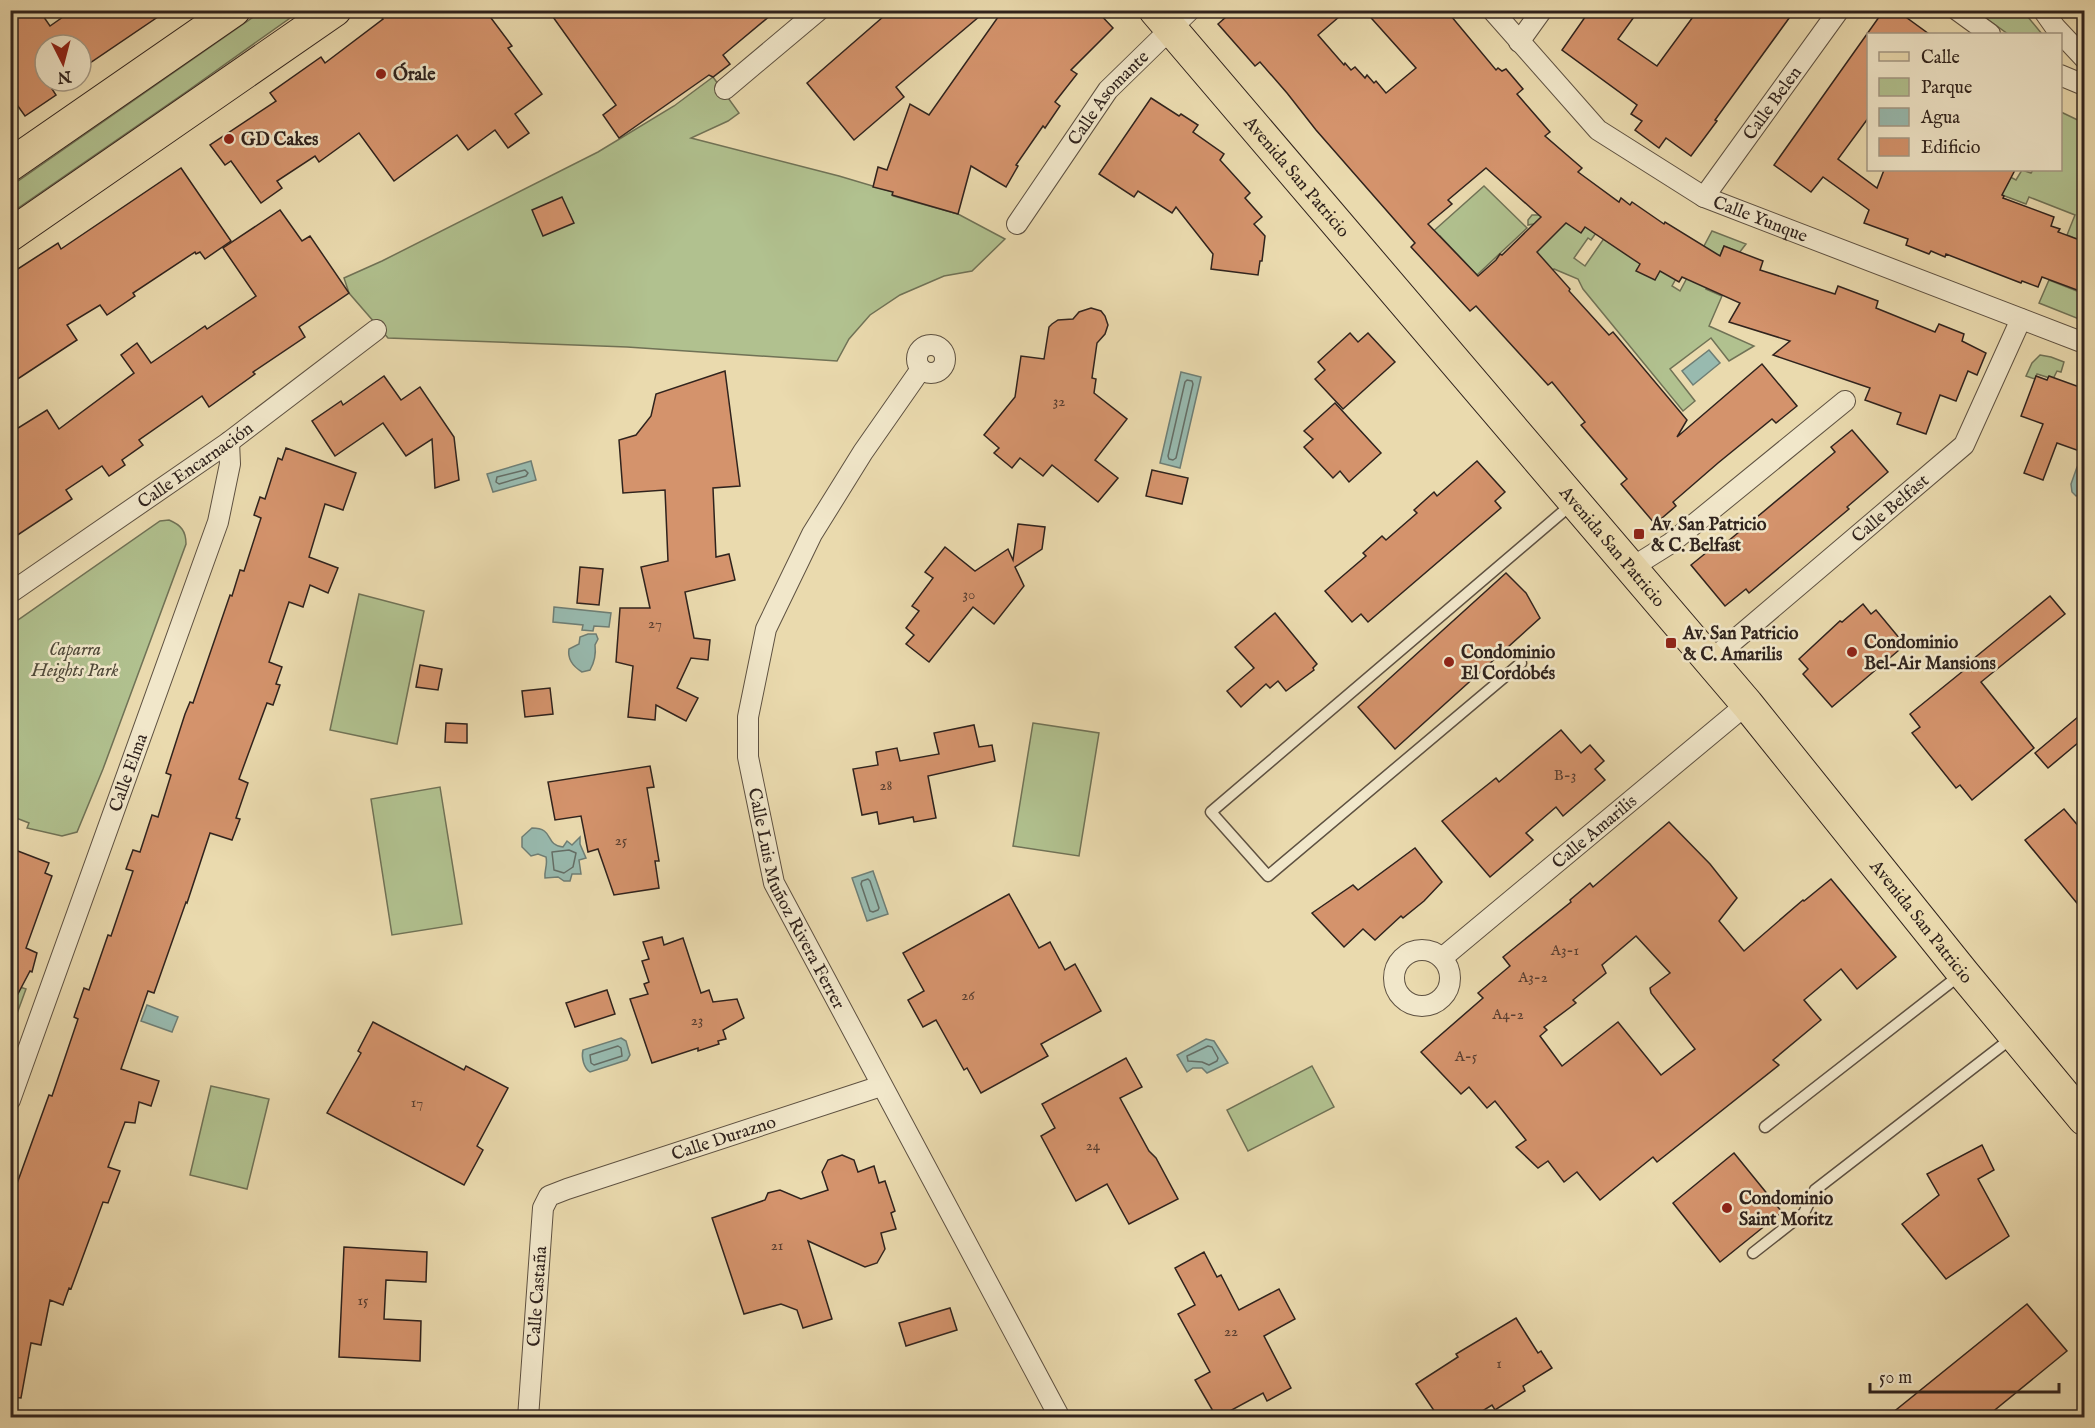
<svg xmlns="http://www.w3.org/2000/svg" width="2095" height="1428" font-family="'IM FELL English',serif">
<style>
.green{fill:#b1c18f;stroke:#707256;stroke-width:1.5}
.water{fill:#98baaf;stroke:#6e7e75;stroke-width:1.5}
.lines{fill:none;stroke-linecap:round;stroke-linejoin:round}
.shore{stroke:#646e66;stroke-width:1.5}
.building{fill:#d4936c;stroke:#30231d;stroke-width:1.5;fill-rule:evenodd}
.lane-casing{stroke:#5e5141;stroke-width:13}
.street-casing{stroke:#5e5141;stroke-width:22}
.primary-casing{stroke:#30231d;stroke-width:34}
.lane{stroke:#f1e7ca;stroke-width:10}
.street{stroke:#f1e7ca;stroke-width:20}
.primary{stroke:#eadaae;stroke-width:32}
.poi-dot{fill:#8f2418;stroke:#f1e7ca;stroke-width:2}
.labels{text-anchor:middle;stroke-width:5;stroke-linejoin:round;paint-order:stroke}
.number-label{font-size:15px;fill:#593f31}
.poi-label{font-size:18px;font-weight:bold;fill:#30231d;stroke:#f1e7ca;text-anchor:start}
.street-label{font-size:18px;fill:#30231d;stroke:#f1e7ca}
.park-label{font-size:18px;font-style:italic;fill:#504a3a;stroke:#f1e7ca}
</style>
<rect width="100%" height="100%" fill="#eadaae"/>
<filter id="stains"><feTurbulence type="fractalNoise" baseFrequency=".00333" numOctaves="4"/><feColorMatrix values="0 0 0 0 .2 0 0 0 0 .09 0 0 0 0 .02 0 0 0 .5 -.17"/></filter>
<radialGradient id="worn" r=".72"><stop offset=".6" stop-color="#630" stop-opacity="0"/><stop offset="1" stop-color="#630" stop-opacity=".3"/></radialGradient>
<g class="green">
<polygon points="262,11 300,11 186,92 11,213 11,186"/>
<polygon points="1976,11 2023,11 2042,34 2008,34"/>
<polygon points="713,77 739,113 728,121 691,138 839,176 893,192 893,196 958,214 1005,239 972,271 944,276 900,295 870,315 849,339 837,361 627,347 388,338 349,293 344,278 382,261 598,152 674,106"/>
<polygon points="2061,112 2084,123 2084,242 2067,235 2075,215 2029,197 2026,204 1978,186 1999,171 2016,180 2022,170 2031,173 2033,170 2060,170"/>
<polygon points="1484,186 1527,228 1477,275 1440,236 1423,249 1419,244"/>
<polygon points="1548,206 1585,220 1596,233 1591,240 1588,238 1574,258 1585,266 1605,237 1678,275 1672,286 1680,291 1712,231 1746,244 1739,253 1724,246 1706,289 1722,296 1709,326 1754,346 1729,361 1711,338 1670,369 1695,401 1683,411 1583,289 1578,279 1554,269 1537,285 1534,224 1528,225 1528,220 1532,215 1539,215"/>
<polygon points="2049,280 2082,293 2080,299 2084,301 2084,321 2039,303"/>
<polygon points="2040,355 2051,357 2064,362 2061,372 2057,371 2053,379 2037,374 2035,379 2026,376 2032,363"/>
<path d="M 169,520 C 181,525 186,531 186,544 L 103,769 L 77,832 L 62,836 L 27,828 L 29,823 L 11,816 L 11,625 L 160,521 Z"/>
<polygon points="359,594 424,611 397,744 330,730"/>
<polygon points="1033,723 1099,733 1079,856 1013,846"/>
<polygon points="440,787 462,924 392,935 371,799"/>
<polygon points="20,987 26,989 11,1030 11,989"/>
<polygon points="1312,1066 1334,1107 1248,1151 1227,1110"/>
<polygon points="211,1086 269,1099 247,1189 190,1175"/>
</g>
<g class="water">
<polygon points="1709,350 1720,363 1693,385 1682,371"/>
<polygon points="1181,372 1201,377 1180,468 1160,463"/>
<polygon points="531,461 536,480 493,492 487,474"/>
<polygon points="2084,464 2084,494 2076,496 2072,492 2071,484 2077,467"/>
<polygon points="554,607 611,613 609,627 594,626 593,631 582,630 583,625 553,622"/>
<path d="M 588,634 L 596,634 L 598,639 L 595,645 C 596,653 594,663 590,670 L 582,672 C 574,667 567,660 569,649 L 579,644 L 580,637 Z"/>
<path d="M 532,828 C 555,828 544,845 563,847 L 567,841 L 572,845 L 580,837 L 580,844 L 586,858 L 579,860 L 581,874 L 572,874 L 570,881 L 564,881 L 558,877 L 545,878 C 544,870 548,865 546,857 L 538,854 L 531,856 L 522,847 L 522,837 Z"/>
<polygon points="873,871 888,914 867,921 852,878"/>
<polygon points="147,1005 178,1017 172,1032 141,1021"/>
<path d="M 621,1038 L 626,1041 L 630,1055 L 627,1060 L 590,1072 C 584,1068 581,1058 583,1050 Z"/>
<polygon points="1206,1039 1214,1041 1228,1063 1207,1073 1202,1068 1193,1068 1187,1072 1177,1055"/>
</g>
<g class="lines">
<g class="shore">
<polygon points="1187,380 1192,381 1193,384 1176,458 1173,460 1169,459 1168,456 1185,382"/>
<polygon points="525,470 528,473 526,476 499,484 496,482 497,477"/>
<polygon points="569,850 576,853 573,867 564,873 554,870 552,852"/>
<polygon points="868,879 870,881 879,908 878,910 873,912 870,911 861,884 862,881"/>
<polygon points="618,1046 621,1048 622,1056 594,1065 591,1063 590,1055"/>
<polygon points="1208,1046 1212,1047 1218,1058 1217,1061 1209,1065 1202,1062 1188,1061 1187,1056"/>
</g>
</g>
<g class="building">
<polygon points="10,10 39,10 50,26 73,10 168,10 81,69 81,45 45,45 45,81 63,81 52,89 56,95 25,116 10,95"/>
<polygon points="377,10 485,10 512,46 508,48 542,94 515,114 529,133 508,148 495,130 468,150 457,135 394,181 359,133 319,162 315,156 277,181 282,188 261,203 231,161 225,165 210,145 276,101 270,93 321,57 325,63 383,19"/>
<polygon points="548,10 777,10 723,55 730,64 713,77 709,75 619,138 603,115 616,105"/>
<polygon points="891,10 987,10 896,87 904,97 854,140 807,83"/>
<polygon points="1003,10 1096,10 1113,28 1071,70 1077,74 1055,102 1060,106 1045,128 1043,126 1016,165 1018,166 1006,187 971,166 958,214 892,195 893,192 873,187 878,167 887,170 910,104 929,115"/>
<path d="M 1234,10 L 1347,10 L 1318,35 L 1344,65 L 1345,63 L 1351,70 L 1355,67 L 1365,78 L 1367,75 L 1374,83 L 1376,81 L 1386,93 L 1416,68 L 1364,10 L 1446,10 L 1496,70 L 1498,68 L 1502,71 L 1506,69 L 1523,89 L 1517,94 L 1550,132 L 1545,136 L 1582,168 L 1578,172 L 1619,202 L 1621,198 L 1630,205 L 1632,202 L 1664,224 L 1665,222 L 1720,256 L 1724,246 L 1763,261 L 1760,270 L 1835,294 L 1838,286 L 1878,301 L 1876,308 L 1935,332 L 1939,324 L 1964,334 L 1962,341 L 1986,353 L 1977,375 L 1968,371 L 1956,401 L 1940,395 L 1926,434 L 1897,424 L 1901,413 L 1865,400 L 1870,388 L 1773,355 L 1790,341 L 1729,322 L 1740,303 L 1682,277 L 1679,282 L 1660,271 L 1655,280 L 1636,271 L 1640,264 L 1585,227 L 1581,233 L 1566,223 L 1537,252 L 1570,289 L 1569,291 L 1609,335 L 1613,332 L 1687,420 L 1677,437 L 1762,364 L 1797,406 L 1776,423 L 1772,419 L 1718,463 L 1673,502 L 1676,506 L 1655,524 L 1621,484 L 1627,479 L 1581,425 L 1585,422 L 1552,382 L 1548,385 L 1476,306 L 1470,311 L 1411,247 L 1415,243 L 1316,130 L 1287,93 L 1260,62 L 1255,66 L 1218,24 ZM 1486,168 L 1541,217 L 1502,255 L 1500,254 L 1496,260 L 1478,276 L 1428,224 L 1452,204 L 1448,200 Z"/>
<polygon points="1590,10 1639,10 1618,39 1657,66 1698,10 1795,10 1715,120 1717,121 1691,156 1666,138 1659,148 1635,130 1642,121 1631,114 1637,105 1562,50"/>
<polygon points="1884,10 1896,10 1929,34 1869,34 1869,117 1838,159 1877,188 1884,170 2015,170 2002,195 2004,196 2003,198 2054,217 2051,226 2060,229 2058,232 2085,242 2085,293 2042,277 2038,287 2022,281 2021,283 1946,254 1945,257 1931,251 1929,254 1906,245 1908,239 1864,223 1869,210 1823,177 1811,192 1774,165"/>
<polygon points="1151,98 1179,116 1181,114 1198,125 1193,132 1224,154 1220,160 1250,193 1245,198 1262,217 1254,224 1265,236 1262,261 1260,261 1258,275 1211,269 1213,254 1176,207 1172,213 1138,191 1134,197 1099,174"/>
<polygon points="181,168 231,241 205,259 200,252 196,254 195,252 133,293 135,296 107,315 100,305 67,325 77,340 10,384 10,274 58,243 61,249"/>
<polygon points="562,197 574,223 543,236 532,210"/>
<polygon points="280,210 302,241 310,236 349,293 299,327 305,337 253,372 255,374 209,407 202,396 139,440 143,445 122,460 125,465 109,476 102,466 66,490 72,499 10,540 10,433 47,410 59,429 134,373 121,355 137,343 151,363 205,326 207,329 256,296 223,248"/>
<polygon points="1091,308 1101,311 1105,316 1108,325 1105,334 1097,343 1092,378 1096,379 1094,393 1127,419 1095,460 1118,478 1098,502 1052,465 1043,476 1020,458 1012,468 994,453 999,448 984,435 1015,397 1021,356 1044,359 1049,327 1052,324 1058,320 1073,319 1079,312"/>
<polygon points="1350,333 1358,342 1368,333 1395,362 1343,409 1315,379 1325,370 1318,362"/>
<polygon points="725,371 740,486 713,488 716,557 729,554 735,580 685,592 694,638 710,640 708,660 691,658 677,688 698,698 686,721 656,705 655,720 628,717 633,666 616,662 620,608 650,608 641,567 668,561 665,490 623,493 619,440 636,435 651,416 656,394"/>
<polygon points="384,376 401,400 420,387 454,437 459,480 435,488 432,439 406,456 383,423 335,456 312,421 341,401 343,405"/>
<polygon points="2036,376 2047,380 2049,376 2085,389 2085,453 2057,443 2043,480 2024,473 2043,424 2021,416"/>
<polygon points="1335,403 1381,453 1349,482 1340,471 1333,478 1304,447 1313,439 1304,431"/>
<polygon points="1852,430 1888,472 1847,507 1849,509 1749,593 1746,589 1725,606 1691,565 1712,548 1715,552 1835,452 1831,447"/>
<polygon points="286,448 356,473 343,510 325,504 309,557 338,568 328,593 310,585 303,607 289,602 269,662 282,667 276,684 280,685 273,705 267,703 239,779 248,783 236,818 240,819 232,840 210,833 187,903 186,902 154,993 148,991 121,1069 159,1081 151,1106 139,1102 135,1123 125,1122 108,1167 120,1171 108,1203 103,1202 71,1289 69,1288 63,1305 50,1300 41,1345 31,1343 21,1398 10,1397 10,1203 49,1095 52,1096 78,1019 74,1017 84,988 89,990 108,935 111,936 133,871 126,869 133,850 140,852 152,815 158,817 171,775 166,773 185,714 190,702 193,703 230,595 232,596 240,570 244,571 261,518 254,515 260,497 265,499 278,458 282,460"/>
<polygon points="1477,461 1505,492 1495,501 1501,508 1368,622 1361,614 1352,622 1325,591 1366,556 1363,553 1382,536 1386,540 1417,513 1414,510 1434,492 1437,496"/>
<polygon points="1152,470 1188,478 1182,504 1146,496"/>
<polygon points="1018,524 1045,527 1042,549 1015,567 1024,586 994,624 973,607 929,662 906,644 914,635 906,628 919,611 912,606 933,578 925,572 945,547 975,571 1008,549 1013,560"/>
<polygon points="580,567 603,569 599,605 577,603"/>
<polygon points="1506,573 1526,593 1540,618 1395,749 1358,707"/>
<polygon points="2050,596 2065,614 1981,682 2034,748 1972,800 1960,785 1956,788 1912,733 1920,727 1910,714 1963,671 1961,669"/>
<polygon points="1863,604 1871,614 1876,610 1905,645 1832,707 1803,674 1808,669 1799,659 1840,621 1842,622"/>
<polygon points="1275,613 1317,664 1313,668 1314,670 1286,691 1278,681 1270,688 1266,684 1241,707 1227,691 1254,668 1235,647"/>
<polygon points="420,665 442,669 438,690 416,687"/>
<polygon points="550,688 553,714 525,717 522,691"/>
<polygon points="2085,711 2085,737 2048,768 2035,753"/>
<polygon points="446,723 467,724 467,743 445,742"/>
<polygon points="974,725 979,747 992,745 995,761 928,776 936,818 914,822 913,817 879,824 877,812 862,815 853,769 878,765 876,752 897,748 900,761 939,754 934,733"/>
<polygon points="1561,730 1581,753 1590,745 1604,761 1595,769 1605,780 1563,816 1556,807 1526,833 1533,840 1490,877 1442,821 1496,778 1499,782"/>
<polygon points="650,766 654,787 647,788 659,861 655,861 659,888 614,895 598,849 588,852 581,816 555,820 548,782"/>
<polygon points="2064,809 2085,834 2085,913 2025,840"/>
<path d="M 1669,822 L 1710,864 L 1737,898 L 1719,921 L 1744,951 L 1803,900 L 1804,901 L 1831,879 L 1896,957 L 1857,989 L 1841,969 L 1804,1000 L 1821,1020 L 1773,1060 L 1779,1065 L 1657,1162 L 1653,1157 L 1600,1200 L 1577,1172 L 1564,1182 L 1548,1161 L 1538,1168 L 1516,1147 L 1526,1140 L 1495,1101 L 1487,1108 L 1469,1087 L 1461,1094 L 1421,1052 L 1483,998 L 1478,993 L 1510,966 L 1503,957 L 1571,902 L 1570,900 L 1590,883 L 1593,887 ZM 1636,936 L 1670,973 L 1650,988 L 1651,993 L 1695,1049 L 1661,1075 L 1618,1022 L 1562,1066 L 1540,1036 L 1547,1030 L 1544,1027 L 1576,1003 L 1573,1000 L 1606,973 L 1602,965 Z"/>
<polygon points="10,848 49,863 45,873 52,876 26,948 37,953 32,972 30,971 10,1009"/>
<polygon points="1415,848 1442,882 1424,901 1403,918 1401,916 1375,940 1363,929 1344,947 1312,913 1353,885 1358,890"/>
<polygon points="1009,894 1039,948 1050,942 1065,970 1075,964 1101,1011 1041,1044 1048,1056 981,1093 967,1068 964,1070 936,1020 923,1027 908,1000 924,991 903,953"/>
<polygon points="662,937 664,945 683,938 701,993 709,990 713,1002 737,999 744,1018 723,1030 726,1039 718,1041 719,1044 698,1051 698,1048 652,1063 630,999 648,994 644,984 649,982 642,961 649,959 643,942"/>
<polygon points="607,990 615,1014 575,1027 566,1003"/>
<polygon points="373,1022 464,1070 466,1066 508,1088 477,1146 483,1150 464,1185 327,1113 361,1053 358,1051"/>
<polygon points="1126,1058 1142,1087 1120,1098 1149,1151 1156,1158 1178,1199 1129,1224 1107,1184 1076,1201 1041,1136 1055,1128 1042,1104"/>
<polygon points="1982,1145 1994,1170 1978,1179 2009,1236 1946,1279 1902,1224 1939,1195 1927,1174"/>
<polygon points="1734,1153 1782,1212 1720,1262 1673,1203"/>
<polygon points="842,1155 854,1160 858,1172 874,1166 879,1183 885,1181 895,1211 891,1213 896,1229 881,1233 885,1249 877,1263 865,1267 808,1241 832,1319 803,1328 797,1310 781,1304 744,1314 712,1218 765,1200 768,1193 780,1190 801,1199 828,1190 822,1172 828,1160"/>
<polygon points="344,1247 427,1252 426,1282 386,1280 384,1319 421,1321 420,1361 339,1357"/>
<polygon points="1204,1252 1217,1277 1221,1275 1239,1310 1279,1289 1295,1319 1264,1336 1291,1388 1267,1401 1263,1393 1217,1418 1195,1380 1210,1372 1178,1314 1195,1305 1175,1268"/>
<polygon points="2027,1304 2067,1351 1985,1418 1886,1418"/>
<polygon points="950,1308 957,1330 906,1346 899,1323"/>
<polygon points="1516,1318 1538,1353 1541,1351 1552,1368 1523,1386 1525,1391 1495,1410 1492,1405 1471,1418 1439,1418 1416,1384 1458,1357 1456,1354"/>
</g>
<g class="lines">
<g class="lane-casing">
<g id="lane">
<polyline points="1521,663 1268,876 1211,812 1572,504"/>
<polyline points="1765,1127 1960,975"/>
<polyline points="1753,1253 1804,1213 1815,1190 2013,1037"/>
</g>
</g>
<g class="street-casing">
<g id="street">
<path id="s1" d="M 1492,10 L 1598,130 L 1704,197 L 2084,343"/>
<polyline points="1957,10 1990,34"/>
<polyline points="2043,10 2055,27 2084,58"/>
<polyline points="1519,42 1542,10"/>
<polyline points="2060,75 2084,85"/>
<polyline points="725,89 819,10"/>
<path id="s2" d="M 1704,197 L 1839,10"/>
<path id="s3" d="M 1017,224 L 1108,90 L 1190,10"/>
<circle cx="931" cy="359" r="14"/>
<path id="s4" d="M 921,369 L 863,452 L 812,534 L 766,629 L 748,717 L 748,757 L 774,883 L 1060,1418"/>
<polyline points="1631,568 1671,543 1845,401"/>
<path id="s5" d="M 10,593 L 229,442 L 376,330"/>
<path id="s6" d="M 1710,661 L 1964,445 L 2021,319"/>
<circle cx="1422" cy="978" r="28"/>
<path id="s7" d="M 1442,958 L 1747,704"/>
<path id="s8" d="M 10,1100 L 218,522 L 230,464 L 229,442"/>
<path id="s9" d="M 528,1418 L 543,1208 L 549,1196 L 567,1189 L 881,1086"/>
</g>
</g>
<g class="primary-casing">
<g id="primary">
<path id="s10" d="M 1155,10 L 1747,704 L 1963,973 L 2084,1119"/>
<polyline points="10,165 234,10"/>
<polyline points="10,235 335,10"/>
</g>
</g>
<use href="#lane" class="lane"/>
<use href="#street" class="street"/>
<use href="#primary" class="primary"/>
</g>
<g class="poi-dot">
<circle cx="381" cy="74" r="6"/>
<circle cx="229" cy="139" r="6"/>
<rect x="1633" y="528" width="12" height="12" rx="3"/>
<rect x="1665" y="637" width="12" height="12" rx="3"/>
<circle cx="1852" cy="652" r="6"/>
<circle cx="1449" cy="662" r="6"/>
<circle cx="1727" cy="1208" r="6"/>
</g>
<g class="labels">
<g class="number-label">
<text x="1059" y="406">32</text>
<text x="969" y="599">30</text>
<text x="655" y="628">27</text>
<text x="1565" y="780">B-3</text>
<text x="886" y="790">28</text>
<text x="621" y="845">25</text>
<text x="1565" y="955">A3-1</text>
<text x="1533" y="982">A3-2</text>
<text x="968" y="1000">26</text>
<text x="1508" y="1019">A4-2</text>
<text x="697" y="1025">23</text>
<text x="1466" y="1061">A-5</text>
<text x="417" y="1107">17</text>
<text x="1093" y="1150">24</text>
<text x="777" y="1250">21</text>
<text x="363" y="1305">15</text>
<text x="1231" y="1336">22</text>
<text x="1499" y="1368">1</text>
</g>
<g class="poi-label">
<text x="393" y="80">Órale</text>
<text x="241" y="145">GD Cakes</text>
<text x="1651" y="530">Av. San Patricio<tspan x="1651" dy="21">&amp; C. Belfast</tspan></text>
<text x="1683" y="639">Av. San Patricio<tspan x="1683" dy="21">&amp; C. Amarilis</tspan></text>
<text x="1864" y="648">Condominio<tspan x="1864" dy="21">Bel-Air Mansions</tspan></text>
<text x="1461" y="658">Condominio<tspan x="1461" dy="21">El Cordobés</tspan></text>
<text x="1739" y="1204">Condominio<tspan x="1739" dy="21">Saint Moritz</tspan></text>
</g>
<g class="street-label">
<text dy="6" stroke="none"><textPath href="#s3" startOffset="156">Calle Asomante</textPath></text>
<text dy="6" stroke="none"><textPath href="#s2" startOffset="116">Calle Belen</textPath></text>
<text dy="6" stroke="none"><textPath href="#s10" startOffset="219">Avenida San Patricio</textPath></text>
<text dy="6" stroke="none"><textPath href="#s1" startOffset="346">Calle Yunque</textPath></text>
<text dy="6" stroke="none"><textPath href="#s5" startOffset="225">Calle Encarnación</textPath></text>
<text dy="6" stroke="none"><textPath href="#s6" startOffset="236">Calle Belfast</textPath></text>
<text dy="6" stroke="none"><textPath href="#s10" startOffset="705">Avenida San Patricio</textPath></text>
<text dy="6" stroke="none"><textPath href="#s8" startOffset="348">Calle Elma</textPath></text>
<text dy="6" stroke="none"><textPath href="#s7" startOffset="198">Calle Amarilis</textPath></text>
<text dy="6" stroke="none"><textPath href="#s4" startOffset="584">Calle Luis Muñoz Rivera Ferrer</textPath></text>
<text dy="6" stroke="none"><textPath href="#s10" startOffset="1191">Avenida San Patricio</textPath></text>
<text dy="6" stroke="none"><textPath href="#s9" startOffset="408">Calle Durazno</textPath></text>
<text dy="6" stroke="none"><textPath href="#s9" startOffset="122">Calle Castaña</textPath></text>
</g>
<g class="park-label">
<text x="75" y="655">Caparra<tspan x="75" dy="21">Heights Park</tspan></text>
</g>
</g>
<rect width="2095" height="1428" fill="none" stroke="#eadaae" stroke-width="36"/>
<rect x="12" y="12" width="2071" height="1404" fill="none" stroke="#30231d" stroke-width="3"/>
<rect x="18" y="18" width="2059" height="1392" fill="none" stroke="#30231d" stroke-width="1.5"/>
<rect x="1867" y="33" width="195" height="138" fill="#f1e7ca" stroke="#a49985" stroke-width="1.5"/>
<rect x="1879" y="52" width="30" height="9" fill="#eadaae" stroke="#a49985" stroke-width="1.5"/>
<text x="1921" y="63" font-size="18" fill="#30231d">Calle</text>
<rect x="1879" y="78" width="30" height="18" fill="#b1c18f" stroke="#a49985" stroke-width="1.5"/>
<text x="1921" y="93" font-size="18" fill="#30231d">Parque</text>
<rect x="1879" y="108" width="30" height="18" fill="#98baaf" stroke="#a49985" stroke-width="1.5"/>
<text x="1921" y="123" font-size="18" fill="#30231d">Agua</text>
<rect x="1879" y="138" width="30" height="18" fill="#d4936c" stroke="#a49985" stroke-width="1.5"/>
<text x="1921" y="153" font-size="18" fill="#30231d">Edificio</text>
<g transform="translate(63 63) rotate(174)"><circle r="28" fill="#f1e7ca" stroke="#a49985" stroke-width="1.5"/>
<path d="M0-4.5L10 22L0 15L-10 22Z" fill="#8f2418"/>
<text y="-9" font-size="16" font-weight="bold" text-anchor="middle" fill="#30231d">N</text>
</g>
<path d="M1870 1383v9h189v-9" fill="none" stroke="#30231d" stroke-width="3"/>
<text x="1879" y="1383" font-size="18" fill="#30231d" stroke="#f1e7ca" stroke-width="4.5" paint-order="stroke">50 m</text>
<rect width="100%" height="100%" filter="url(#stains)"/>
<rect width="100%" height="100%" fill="url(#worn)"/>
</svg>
